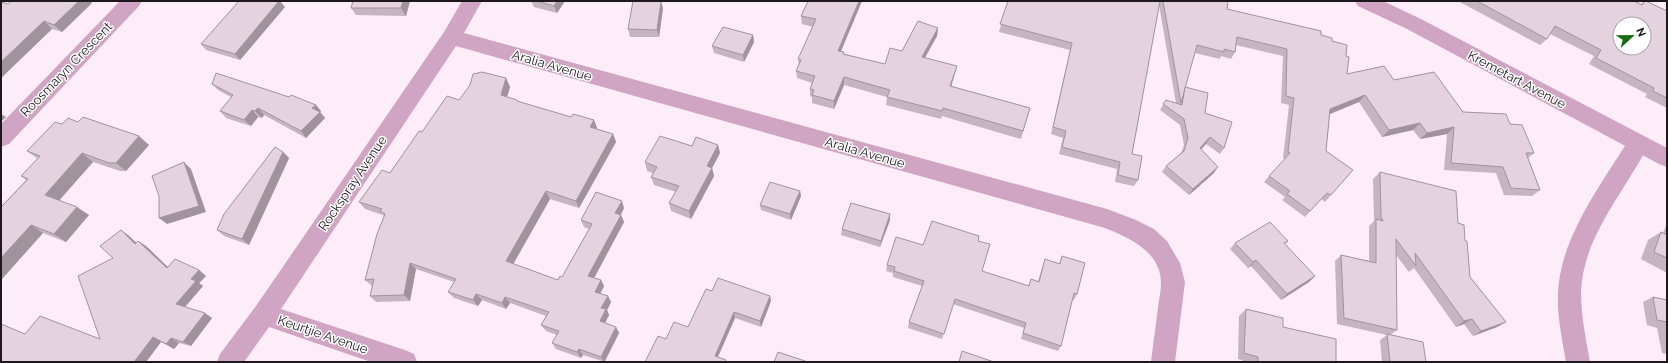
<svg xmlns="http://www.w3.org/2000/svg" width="1668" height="363" font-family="Raleway,sans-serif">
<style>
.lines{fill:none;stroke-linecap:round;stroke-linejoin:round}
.minor{fill:#d0a5c4;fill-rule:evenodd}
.tertiary{fill:#d0a5c4;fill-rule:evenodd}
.wall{fill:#c5b5c0}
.shaded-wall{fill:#a0939c}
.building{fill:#e5d2df;stroke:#a0939c;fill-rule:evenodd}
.labels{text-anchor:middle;stroke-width:3;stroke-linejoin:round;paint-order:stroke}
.street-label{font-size:13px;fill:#1e171c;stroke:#fff}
</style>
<rect width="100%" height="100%" fill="#fdedf8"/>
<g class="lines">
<g class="minor">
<polygon points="120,1 142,1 139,6 9,144 1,147 1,124"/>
<path d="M 462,1 L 482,1 L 464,33 L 1107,209 L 1136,220 L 1154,229 L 1167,241 L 1180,263 L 1185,282 L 1175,362 L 1151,362 C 1153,344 1156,325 1158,307 C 1159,299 1161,291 1161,283 C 1161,252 1130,238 1105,228 L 456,46 L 281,309 L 405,350 L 414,354 L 417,362 L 371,362 L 269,327 L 244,362 L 217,362 L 220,354 L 256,306 L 444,32 Z"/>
<path d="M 1638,135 L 1646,138 L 1649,144 C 1625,192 1583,236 1581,292 C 1581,316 1586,339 1590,362 L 1566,362 C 1562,339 1557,316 1558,293 C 1560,238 1602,183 1630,138 Z"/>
</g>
<polygon class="tertiary" points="1355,1 1383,1 1421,19 1667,148 1667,167 1659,164 1407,29 1358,6"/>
</g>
<g class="wall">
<polygon points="410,1 406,16 356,15 351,8"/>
<polygon points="531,1 565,1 557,13 534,7"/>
<polygon points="862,1 841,51 844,54 885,64 902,51 938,28 937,36 924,58 955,73 951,86 1030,108 1021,139 942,116 941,119 886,105 887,97 844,85 834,109 812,103 812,97 810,96 810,89 812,83 797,78 796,71 799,65 798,59 813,27 802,24 801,16"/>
<polygon points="1008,1 1228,1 1227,9 1321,35 1332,41 1346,56 1347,74 1394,80 1463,112 1510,124 1534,153 1528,158 1540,190 1532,196 1504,195 1496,173 1444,170 1447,134 1420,139 1413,130 1382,137 1359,102 1330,114 1326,151 1353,170 1325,202 1321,199 1305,217 1282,200 1285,197 1264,182 1269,176 1285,159 1283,158 1289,105 1281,103 1283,56 1236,45 1235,52 1231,59 1221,56 1220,59 1195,53 1185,87 1205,113 1224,148 1220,154 1206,144 1201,149 1214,173 1189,195 1162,172 1166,166 1181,153 1184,145 1180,125 1160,110 1166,100 1176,103 1159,5 1132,154 1138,180 1134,186 1115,182 1117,169 1059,154 1063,138 1051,134 1070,50 999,32"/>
<polygon points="1458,1 1634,1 1641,4 1644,1 1667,11 1667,108 1645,97 1647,94 1589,64 1594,56 1550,34 1547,39 1540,45"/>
<polygon points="1,2 8,4 92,3 62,32 52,29 1,78"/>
<polygon points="285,7 240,60 206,50 201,44"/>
<polygon points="663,8 659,37 630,37 628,29"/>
<polygon points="753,35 754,42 744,62 714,53 712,46"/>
<polygon points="506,78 510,87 507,97 518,102 571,117 594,120 597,128 597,129 613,134 616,142 579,208 550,199 513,264 558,280 562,277 589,229 584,227 581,220 624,208 621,215 624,222 594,278 601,280 604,286 600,294 608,296 611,302 607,310 609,315 605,323 616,327 619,333 605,362 583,355 581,358 556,349 552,343 557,335 546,331 541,325 546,316 510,303 506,309 482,300 478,306 454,298 448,292 454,282 416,269 410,301 376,302 370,296 372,286 365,280 384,216 383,215 365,209 359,202 390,173 422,132 459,100"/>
<polygon points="212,84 289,97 316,105 321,111 320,112 325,118 306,138 264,115 262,118 258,117 251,126 226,118 220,111 231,97 218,90"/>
<polygon points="78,122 149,145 126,171 120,171 93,162 59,200 89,215 66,242 43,233 1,280 1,207 26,180 21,176 38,159 27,151 62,124"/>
<polygon points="718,145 720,153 712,168 714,176 691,219 671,211 669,203 676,192 654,185 651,177 653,173 647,171 645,162 692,146"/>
<polygon points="283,152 289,158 249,245 224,236 217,230"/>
<polygon points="1380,172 1458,223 1465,241 1470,277 1506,322 1497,327 1473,336 1464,324 1456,327 1414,268 1409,272 1396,255 1397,330 1390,335 1426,362 1382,362 1380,340 1387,335 1337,324 1335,261 1341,255 1369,261 1369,226 1374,221 1373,179"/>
<polygon points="800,191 801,196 791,220 761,210 760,205"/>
<polygon points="890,220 880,247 841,235 842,229"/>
<polygon points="1667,223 1667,273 1641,259 1648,240 1661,232 1663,233"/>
<polygon points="121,230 129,236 136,243 138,241 146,246 168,267 199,270 206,276 199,283 203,286 185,307 212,318 191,346 179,343 174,349 161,342 146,362 25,334 100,339 113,258"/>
<polygon points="978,241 982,271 1028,286 1031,279 1038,281 1043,265 1045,259 1059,264 1062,256 1077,294 1074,300 1073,299 1061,346 1058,351 1021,339 1024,328 953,304 942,339 908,328 909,322 922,286 893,277 893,273 886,271 887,265 923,245"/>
<polygon points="1288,241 1285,244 1315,276 1309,282 1281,300 1251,266 1248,268 1230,249 1235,243"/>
<polygon points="712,291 770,296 771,301 761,327 735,318 718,357 726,360 726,362 645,362 666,339 688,327"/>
<polygon points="1653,297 1667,300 1667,354 1662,353 1657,328 1647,325 1643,302"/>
<polygon points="1246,309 1283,327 1336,362 1247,362 1238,359 1239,316"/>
</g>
<g class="shaded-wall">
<polygon points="79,1 90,1 92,3 62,32 54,25"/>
<polygon points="279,1 280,1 285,7 240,60 235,54"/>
<polygon points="403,1 410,1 406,16 401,8"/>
<polygon points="557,1 565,1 557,13 554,6"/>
<polygon points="661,1 663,8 659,37 657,30"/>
<polygon points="859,1 862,1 838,58 838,51"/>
<polygon points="44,21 52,29 1,78 1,62"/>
<polygon points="938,28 937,36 921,65 922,57"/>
<polygon points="753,35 754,42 744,62 743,55"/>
<polygon points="957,66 949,94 950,86"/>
<polygon points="844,77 844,85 834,109 834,101"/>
<polygon points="506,78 510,87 505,103 501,95"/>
<polygon points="1365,95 1359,102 1325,116 1330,109"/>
<polygon points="316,105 321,111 320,112 325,118 306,138 301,131 312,108"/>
<polygon points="258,108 264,115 262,118 255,111"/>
<polygon points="252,110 258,117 251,126 244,120"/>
<polygon points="1,114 6,117 1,122"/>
<polygon points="594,120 597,128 593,134 590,127"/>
<polygon points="1420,123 1413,130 1382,137 1389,130"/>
<polygon points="1454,127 1447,134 1420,139 1427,133"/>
<polygon points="613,134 616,142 579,208 576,201"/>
<polygon points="139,136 149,145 126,171 116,163"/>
<polygon points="1210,137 1206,144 1196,155 1200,148"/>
<polygon points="718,145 720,153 712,168 714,176 691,219 689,211 707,166"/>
<polygon points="283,152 289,158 249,245 242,239"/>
<polygon points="82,153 93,162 57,203 45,195"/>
<polygon points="184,162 191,169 206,212 167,224 159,218"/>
<polygon points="1218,167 1214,173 1189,195 1193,189"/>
<polygon points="546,191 550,199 511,268 506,261"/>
<polygon points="800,191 801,196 791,220 790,214"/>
<polygon points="622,201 624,208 618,220 615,213"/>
<polygon points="77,207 89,215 66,242 54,234"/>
<polygon points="890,214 890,220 880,247 881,241"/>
<polygon points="621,215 624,222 592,282 588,276"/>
<polygon points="31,225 43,233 1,280 1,258"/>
<polygon points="121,230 129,236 143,249 135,244"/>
<polygon points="138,241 146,246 175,274 167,268"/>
<polygon points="1256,260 1251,266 1248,268 1253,262"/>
<polygon points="410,263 416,269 410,301 404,295"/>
<polygon points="199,270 206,276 199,283 203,286 183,309 176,304 191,279"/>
<polygon points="1315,276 1309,282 1281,300 1287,294"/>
<polygon points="601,280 604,286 598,298 595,292"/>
<polygon points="476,294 482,300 478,306 473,300"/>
<polygon points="608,296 611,302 607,310 609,315 603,327 600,321 601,308"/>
<polygon points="770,296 771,301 761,327 760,321"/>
<polygon points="505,297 510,303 506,309 502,303"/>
<polygon points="734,312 735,318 716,361 715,356"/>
<polygon points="205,313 212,318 191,346 183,342"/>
<polygon points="1472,319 1464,324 1456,327 1464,321"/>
<polygon points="1506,322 1497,327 1473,336 1481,331"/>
<polygon points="616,327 619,333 604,362 601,357"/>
<polygon points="153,337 161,342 146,362 134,362"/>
<polygon points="171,338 179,343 174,349 166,344"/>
<polygon points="579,349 583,355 581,358 577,352"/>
</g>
<g class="building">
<polygon points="12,1 79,1 54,25 44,21 1,62 1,2 8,4"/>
<polygon points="239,1 279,1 235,54 201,44"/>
<polygon points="353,1 403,1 401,8 351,8"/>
<polygon points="537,1 557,1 554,6"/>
<polygon points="633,1 661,1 657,30 628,29"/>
<polygon points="808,1 859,1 838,51 844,52 843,54 885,64 890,48 902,51 918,21 938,28 922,57 957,66 950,86 1030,108 1023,131 943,108 942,111 887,97 890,90 844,77 834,101 812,95 814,90 810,89 815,76 796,71 801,60 798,59 816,19 801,16"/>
<polygon points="1008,1 1160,1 1132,154 1142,156 1138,180 1118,175 1120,162 1062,147 1066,131 1053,127 1072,43 1000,24"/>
<polygon points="1163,1 1228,1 1227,9 1321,31 1321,35 1332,38 1332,41 1347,45 1346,56 1349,57 1347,74 1384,66 1394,80 1434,72 1463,112 1506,114 1510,124 1522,125 1534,153 1526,153 1540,190 1511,188 1503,167 1451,163 1454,127 1427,133 1420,123 1389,130 1365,95 1330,109 1326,151 1353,170 1331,195 1327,193 1310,211 1287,194 1290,191 1269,176 1290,153 1288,152 1294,98 1286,96 1287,49 1237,37 1235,52 1224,49 1224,52 1197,45 1181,103"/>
<path d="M 1477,1 L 1634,1 L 1642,5 L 1645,1 L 1646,1 L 1667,11 L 1667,98 L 1653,91 L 1654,88 L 1596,58 L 1601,50 L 1555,26 L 1547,39 ZM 1620,24 L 1644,24 L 1644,48 L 1620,48 Z"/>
<polygon points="723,27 753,35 743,55 712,46"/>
<polygon points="482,72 506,78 501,95 517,100 517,101 571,117 573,114 594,120 590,127 613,134 576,201 546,191 506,261 558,280 560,276 562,277 592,224 581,220 596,192 622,201 615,213 621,215 588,276 601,280 595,292 608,296 601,308 606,309 600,321 616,327 601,357 579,349 577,352 552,343 559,331 541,325 549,312 505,297 502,303 476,294 473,300 448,292 456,279 410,263 404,295 370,296 374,279 365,280 377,234 385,214 380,211 382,209 359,202 382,170 390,173 419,131 422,132 447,96 459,100 470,85 473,74"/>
<polygon points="216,73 289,97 291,95 316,105 312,108 320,112 301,131 258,108 255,111 252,110 244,120 220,111 233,95 212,84"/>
<polygon points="1185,87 1208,93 1205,113 1232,122 1224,148 1210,137 1200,148 1218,167 1193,189 1166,166 1184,151 1188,138 1184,119 1163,104 1166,100 1182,105"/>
<polygon points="83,117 139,136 116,163 109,163 82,153 45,195 77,207 54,234 31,225 1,258 1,207 28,179 21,176 40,156 27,151 55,122 62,124 68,118 78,122"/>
<polygon points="660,136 692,146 696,137 718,145 707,166 712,168 689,211 669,203 679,186 651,177 657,167 645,162"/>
<polygon points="275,147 283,152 242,239 217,230 224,214"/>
<polygon points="184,162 199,206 159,218 159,196 152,176"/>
<polygon points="1380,172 1456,191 1458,223 1464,225 1465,241 1467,241 1470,277 1506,322 1481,331 1472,319 1464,321 1415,253 1416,266 1396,239 1397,330 1344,318 1341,255 1376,263 1376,219 1383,221 1381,217"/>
<polygon points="770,182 800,191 790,214 760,205"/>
<polygon points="851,203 890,214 881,241 842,229"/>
<polygon points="932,221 979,236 978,241 990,244 982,271 1029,286 1031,279 1039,282 1045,259 1060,264 1062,256 1085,263 1077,294 1074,293 1061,346 1023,333 1026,323 955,299 944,334 909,322 924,281 894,271 895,267 887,265 896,237 923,245"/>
<polygon points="1270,222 1288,241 1284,243 1315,276 1287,294 1256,260 1253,262 1235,243"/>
<polygon points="121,230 135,244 138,241 167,268 175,259 199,270 191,279 196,281 176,304 205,313 183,342 171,338 166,344 153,337 134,362 1,362 1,324 25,334 40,316 100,339 78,276 113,258 100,246"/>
<polygon points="1661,232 1667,235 1667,258 1654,252"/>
<polygon points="718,278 770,296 760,321 734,312 715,356 726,360 725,362 645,362 658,336 666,339 674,322 688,327 706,289 712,291"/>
<polygon points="1653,297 1667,300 1667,322 1657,320"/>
<polygon points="1246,309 1283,318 1283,327 1336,339 1336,362 1258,362 1258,357 1244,353"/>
<polygon points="1387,334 1423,342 1426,362 1390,362"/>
<polygon points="962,351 994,362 959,362"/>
<polygon points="778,352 808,362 774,362"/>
</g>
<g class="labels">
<g class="street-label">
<text transform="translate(552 65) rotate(16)" y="5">Aralia Avenue</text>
<text transform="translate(66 69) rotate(-46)" y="5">Roosmaryn Crescent</text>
<text transform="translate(1517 79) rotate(28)" y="5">Kremetart Avenue</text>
<text transform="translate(865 152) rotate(16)" y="5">Aralia Avenue</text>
<text transform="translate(352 183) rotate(-56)" y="5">Rockspray Avenue</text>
<text transform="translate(323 334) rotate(19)" y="5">Keurtjie Avenue</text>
</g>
</g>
<rect width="1668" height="363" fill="none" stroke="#1e171c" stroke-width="4"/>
<g transform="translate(1632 36) rotate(68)"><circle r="19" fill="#ffffff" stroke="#a5a2a4"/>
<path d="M0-3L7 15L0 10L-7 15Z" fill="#176c13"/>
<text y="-6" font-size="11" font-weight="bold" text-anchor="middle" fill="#1e171c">N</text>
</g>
</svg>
